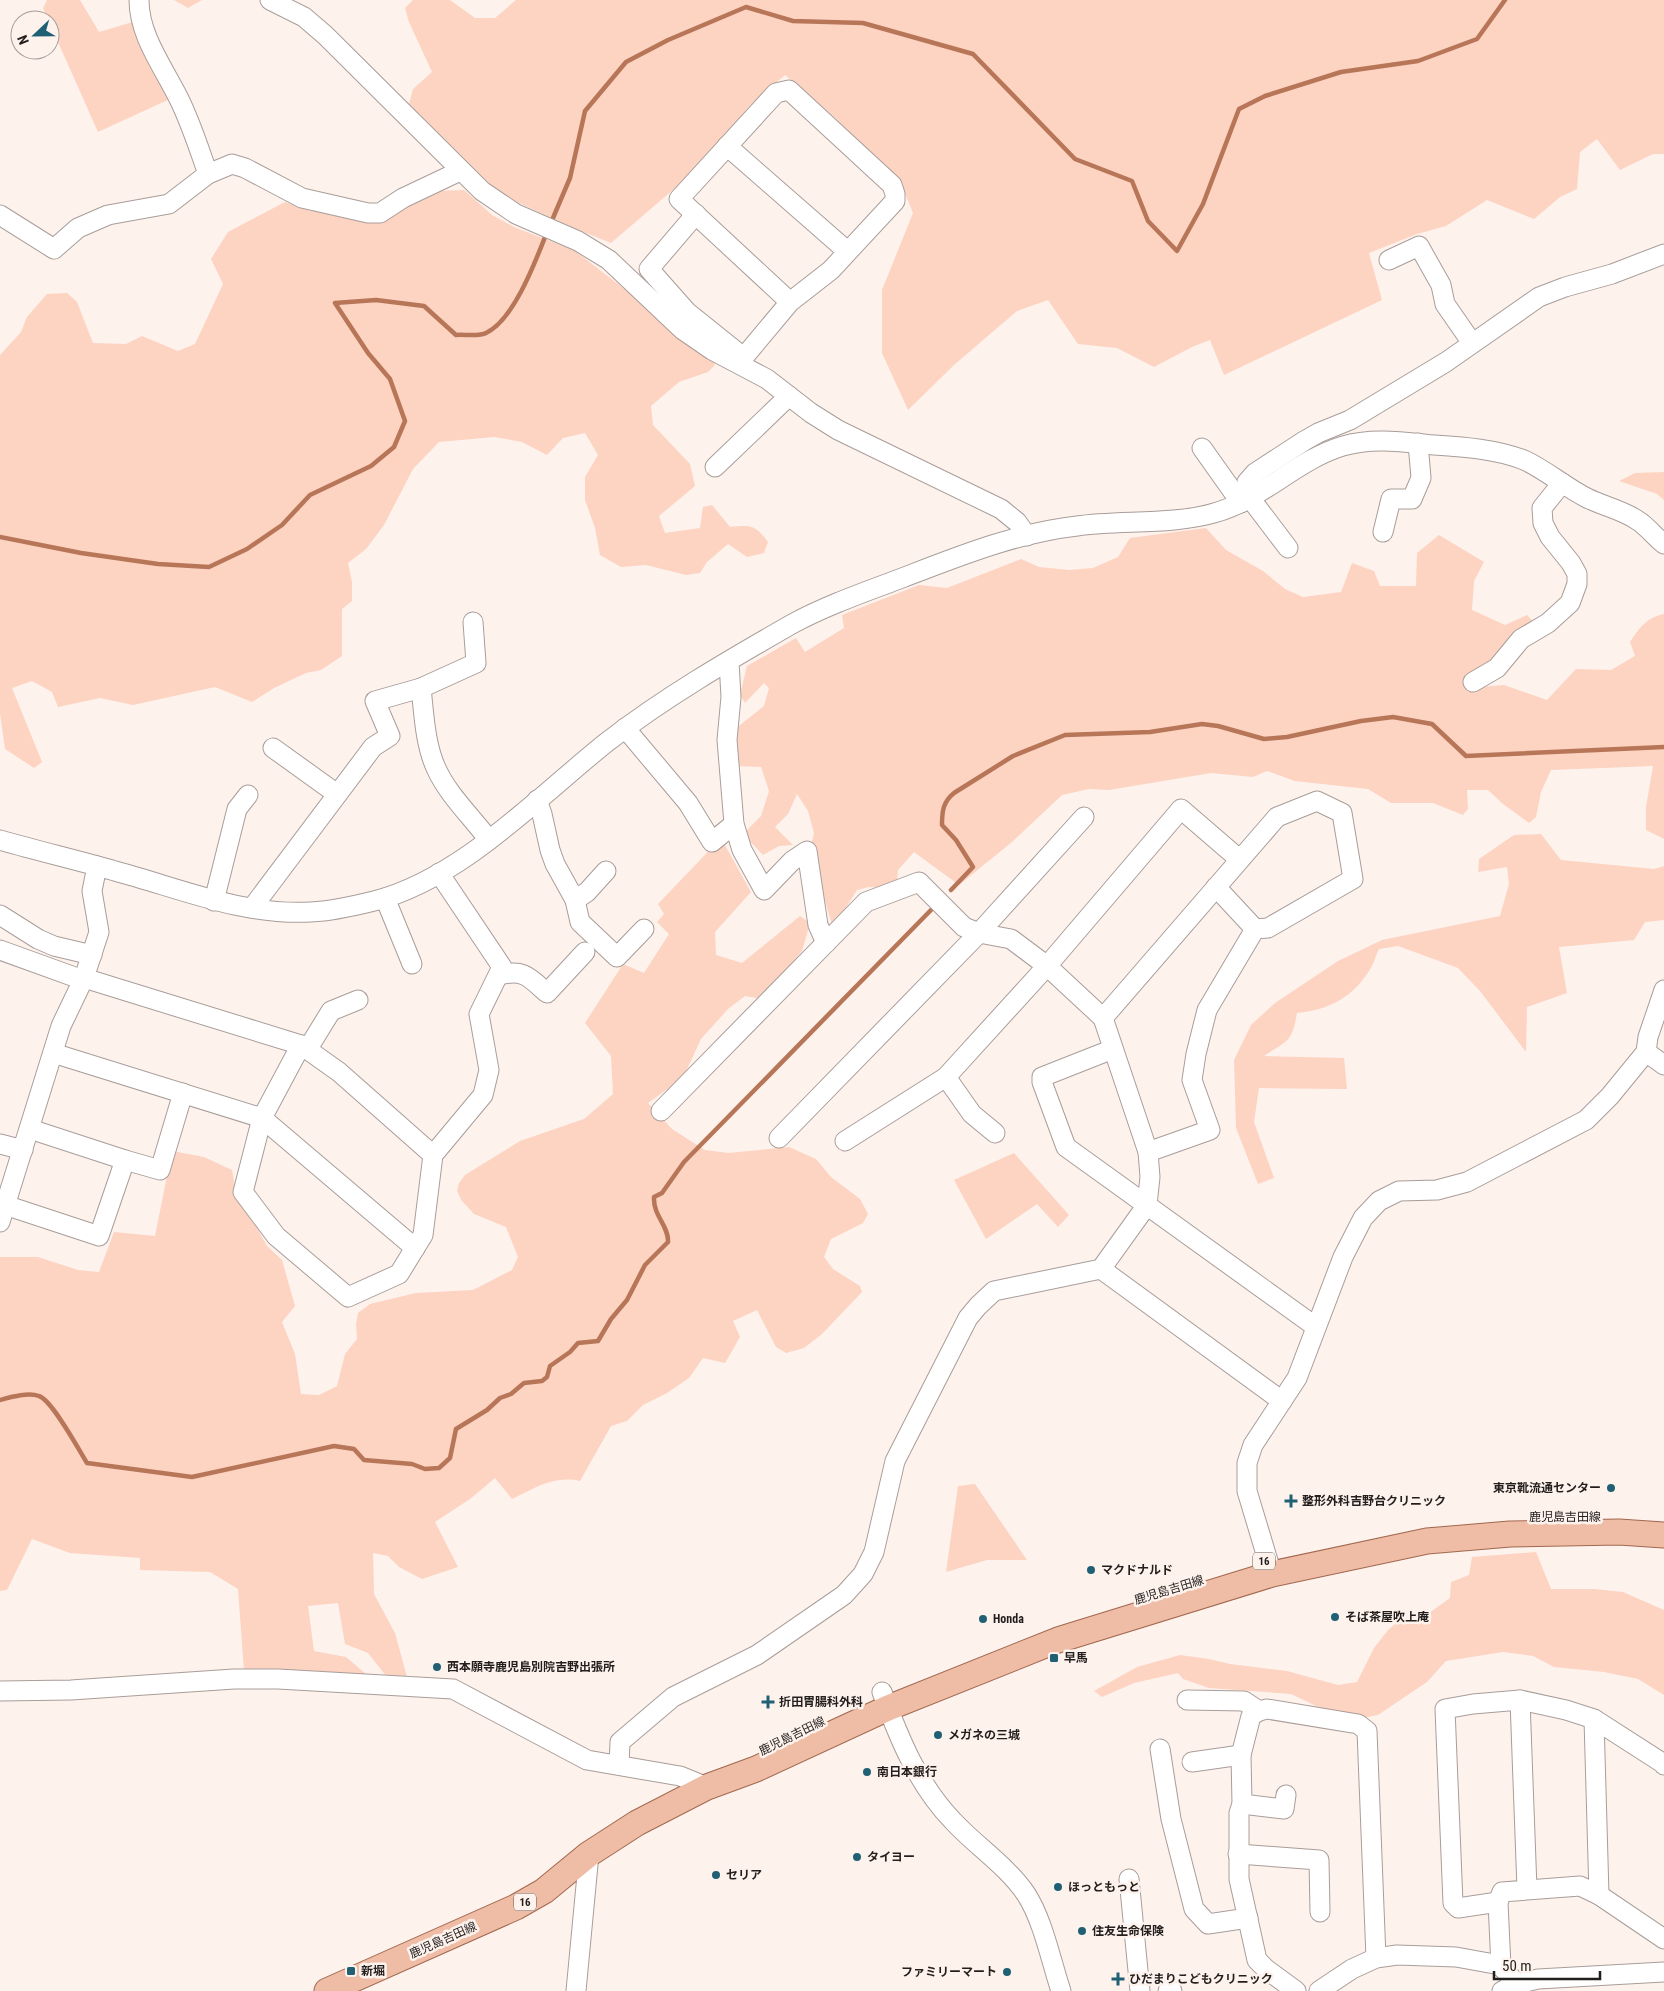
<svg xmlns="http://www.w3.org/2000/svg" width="1664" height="1991" font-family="'Roboto Condensed','Noto Sans JP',sans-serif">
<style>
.green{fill:#fdd3c2}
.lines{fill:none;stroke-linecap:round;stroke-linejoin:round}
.stream{stroke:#b87659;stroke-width:4.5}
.minor-casing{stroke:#a89d99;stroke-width:21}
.major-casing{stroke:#a1684f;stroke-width:27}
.minor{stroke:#fff;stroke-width:19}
.major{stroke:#efbca6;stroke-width:25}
.poi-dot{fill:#206075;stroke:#fef2ed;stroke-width:2}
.labels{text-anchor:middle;stroke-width:5;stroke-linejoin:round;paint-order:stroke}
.shield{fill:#fef2ed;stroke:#645e5b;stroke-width:1}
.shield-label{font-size:11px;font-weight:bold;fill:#221e1c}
.poi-label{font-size:12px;font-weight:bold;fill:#221e1c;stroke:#fef2ed;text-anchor:start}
.street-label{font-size:12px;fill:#221e1c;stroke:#fef2ed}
</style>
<rect width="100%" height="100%" fill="#fef2ed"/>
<g class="green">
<polygon points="47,0 80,0 99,32 136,21 170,99 98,132 50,24 50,20 48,20 43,8"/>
<polygon points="174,0 202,0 188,8"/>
<polygon points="413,0 450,0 475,18 495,18 516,0 1664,0 1664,154 1653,154 1620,170 1597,139 1580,152 1577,189 1560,197 1534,219 1487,200 1446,226 1417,234 1369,253 1382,300 1224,375 1210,340 1192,347 1154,367 1117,348 1078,344 1048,300 1017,311 954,365 908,410 882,353 882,290 913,213 900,181 833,116 785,75 751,104 695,171 611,243 569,226 500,194 409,104 413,89 432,72 409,22 405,8"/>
<path d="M 464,190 L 492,215 L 516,228 L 574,250 L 712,357 L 715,365 L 708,372 L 679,382 L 651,406 L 653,425 L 690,464 L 695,486 L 659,516 L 665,533 L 700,528 L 703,507 L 712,505 L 730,527 C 752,525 755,525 768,542 L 764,553 L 747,557 L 728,544 L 707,562 L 700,573 L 686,575 L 646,565 L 621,567 L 600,555 L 595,528 L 585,500 L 585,477 L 598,455 L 585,433 L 563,438 L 547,455 L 522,442 L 494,437 L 439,442 L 413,469 L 384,525 L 366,549 L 348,563 L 352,582 L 352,601 L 342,609 L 342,656 L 321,670 L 306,673 L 274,688 L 252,702 L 215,687 L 133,705 L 100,698 L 58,707 L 52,692 L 32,681 L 12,688 L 42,762 L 34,768 L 5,749 L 0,713 L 0,355 L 21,332 L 27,317 L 47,294 L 67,293 L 77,302 L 93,343 L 126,344 L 142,336 L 178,351 L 195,344 L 223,284 L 211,259 L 228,232 L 285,202 L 310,211 L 322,210 L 379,219 L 432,191 Z"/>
<polygon points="1664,472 1664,500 1657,494 1619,481 1635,473"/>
<path d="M 1206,528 L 1226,550 L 1263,571 L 1285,589 L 1303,597 L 1341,592 L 1352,563 L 1374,571 L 1380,586 L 1416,586 L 1417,553 L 1439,535 L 1484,562 L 1474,581 L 1472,610 L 1505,625 L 1527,615 L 1536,625 L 1481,687 L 1504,685 L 1547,700 L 1576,669 L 1611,670 L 1635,656 L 1630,642 C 1639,628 1647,617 1664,614 L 1664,839 L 1646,830 L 1646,807 L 1653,766 L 1551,770 L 1541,792 L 1536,817 L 1529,823 L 1503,804 L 1488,790 L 1467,790 L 1468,809 L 1463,815 L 1433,803 L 1391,803 L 1368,789 L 1295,781 L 1267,771 L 1253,777 L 1211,773 L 1109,790 L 1089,789 L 1062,795 L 1012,842 L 959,885 L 914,852 L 898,870 L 897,881 L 888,888 L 869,887 L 857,890 L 833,928 L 810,850 L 814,833 L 808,811 L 797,794 L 788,814 L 775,827 L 793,845 L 779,846 L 763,855 L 743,834 L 761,816 L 769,791 L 761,767 L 733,766 L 730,733 L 764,706 L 769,688 L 764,683 L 745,703 L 740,695 L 747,666 L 796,638 L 805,652 L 844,628 L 842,615 L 919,585 L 947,588 L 1021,559 L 1039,567 L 1069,570 L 1093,568 L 1118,557 L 1130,538 Z"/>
<path d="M 1541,834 L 1561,860 L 1654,869 L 1664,866 L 1664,920 L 1645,922 L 1634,940 L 1559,947 L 1567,993 L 1527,1007 L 1526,1052 L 1480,991 L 1458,968 L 1398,946 L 1379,949 C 1375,957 1373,967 1367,974 C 1350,999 1327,1010 1297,1013 C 1292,1043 1288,1040 1264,1056 L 1344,1058 L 1347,1089 L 1259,1088 L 1254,1122 L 1274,1178 L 1258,1184 L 1236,1128 L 1234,1060 L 1251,1025 L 1275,1003 L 1338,961 L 1382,940 L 1500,916 L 1509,884 L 1507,867 L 1478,872 L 1479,859 L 1514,835 Z"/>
<path d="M 721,838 L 751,892 L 715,932 L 716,955 L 742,963 L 800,916 L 810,923 L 802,951 L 762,999 L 745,996 L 728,1009 L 701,1039 L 683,1078 L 648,1103 L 672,1129 L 705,1150 L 729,1153 L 789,1147 L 816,1159 L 831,1177 L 860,1199 L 868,1214 L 863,1223 L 831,1239 L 824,1257 L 833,1269 L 860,1286 L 862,1292 L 822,1334 L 804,1348 L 786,1353 L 776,1347 L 757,1310 L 733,1321 L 740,1337 L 725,1363 L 703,1358 L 689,1378 L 667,1393 L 643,1405 L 627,1421 L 611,1426 L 580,1481 C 554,1475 535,1488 512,1499 L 495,1478 L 470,1499 L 435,1522 L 458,1567 L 422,1579 L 399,1567 L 388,1556 L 373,1553 L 374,1594 L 395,1633 L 407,1677 L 387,1677 L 368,1653 L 345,1644 L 338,1603 L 308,1606 L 314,1651 L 346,1657 L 367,1675 L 244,1671 L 238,1589 L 210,1572 L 140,1570 L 140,1558 L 70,1553 L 32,1539 L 7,1590 L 0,1591 L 0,1257 L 38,1257 L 78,1270 L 99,1272 L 114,1232 L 155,1236 L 172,1151 L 204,1157 L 232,1170 L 236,1192 L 267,1246 L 282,1260 L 295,1306 L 282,1322 L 295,1354 L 301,1394 L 319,1395 L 337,1386 L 345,1354 L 357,1339 L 356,1324 L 358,1313 L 370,1304 L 416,1293 L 473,1290 L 512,1270 L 518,1257 L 506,1227 L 474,1214 L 462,1201 L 457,1191 L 459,1183 L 465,1175 L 520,1141 L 584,1119 L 613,1094 L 611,1056 L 585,1023 L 623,964 L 644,973 L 669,934 L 657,922 L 664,914 L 658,904 Z"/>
<polygon points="1014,1153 1069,1215 1058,1227 1037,1204 986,1239 954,1180"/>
<polygon points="975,1484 1027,1560 987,1560 946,1572 958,1486"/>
<polygon points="1536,1552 1551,1589 1594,1589 1623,1592 1664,1610 1664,1695 1638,1679 1604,1672 1554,1667 1533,1656 1503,1652 1446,1661 1427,1682 1378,1715 1357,1719 1337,1716 1291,1694 1209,1688 1183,1679 1178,1673 1134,1683 1102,1697 1094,1691 1137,1667 1180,1655 1209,1659 1230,1664 1287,1671 1338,1685 1357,1682 1374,1648 1388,1630 1401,1619 1432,1611 1450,1598 1451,1582 1469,1575 1472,1557"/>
</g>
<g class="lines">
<g class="stream">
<polyline points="550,225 570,178 585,111 626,62 668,40 746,7 793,21 863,23 973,54 1075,159 1132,181 1148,221 1177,251 1203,204 1239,109 1265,96 1341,72 1418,61 1477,39 1505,0"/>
<path d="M 0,537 L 81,553 L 158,564 L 209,567 L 247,549 L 282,525 L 310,495 L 371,466 L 394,447 L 405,421 L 390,379 L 368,353 L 335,303 L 376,300 L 424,306 L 456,335 C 464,334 479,337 486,333 C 514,320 536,260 547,232"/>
<path d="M 951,890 L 973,867 L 956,840 L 942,825 C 942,811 943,802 954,793 L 1013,756 L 1065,735 L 1150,732 L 1202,724 L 1218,726 L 1264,739 L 1287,737 L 1361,721 L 1393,717 L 1432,724 L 1466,756 L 1664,747"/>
<path d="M 0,1400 C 11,1397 28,1392 39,1396 C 52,1400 79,1450 87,1463 L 192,1477 L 334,1446 L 354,1449 L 364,1460 L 412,1464 L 425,1469 L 439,1468 L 450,1458 L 456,1429 L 487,1410 L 500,1398 L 511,1394 L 524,1383 L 542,1381 L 547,1377 L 550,1366 L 570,1352 L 578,1343 L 598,1341 L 611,1319 L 627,1300 L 645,1265 L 668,1242 C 669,1226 653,1216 654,1197 L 662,1193 L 684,1162 L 931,910"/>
</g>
<g class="minor-casing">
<g id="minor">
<polyline points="270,0 304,17 325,35 482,191 516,214 578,241 609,260 683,330 712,350 767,379 811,413 838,430 1001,509 1017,522 1027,536"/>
<polyline points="727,146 847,251"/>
<polyline points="208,174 232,164 245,168 302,198 368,213 380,213 403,198 460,171"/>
<polyline points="696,214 649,269 687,312 743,357"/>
<path d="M 0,215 L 54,249 L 78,228 L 108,215 L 169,204 L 208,174 C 199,149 191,123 179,99 C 164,68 139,36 139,0"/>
<polyline points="1389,260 1419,246 1441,285 1445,304 1472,343"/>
<polyline points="739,363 790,302 831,270 895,201 895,194 892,185 789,90 776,93 679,199 790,302"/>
<polyline points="1202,448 1241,503"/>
<polyline points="715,467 789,396"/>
<polyline points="1383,532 1391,499 1412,499 1421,478 1418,443"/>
<polyline points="1288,548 1250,498 1247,482 1255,473 1304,441 1318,433 1350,420 1446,362 1539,297 1565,287 1612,274 1664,254"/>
<polyline points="729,662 731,697 727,740 734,824 742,850 764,890 792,861 807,851 818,925 826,943"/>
<polyline points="1473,682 1497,668 1521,639 1548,623 1570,603 1577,584 1577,574 1571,563 1550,537 1543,523 1542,508 1562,483"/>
<path d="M 421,688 C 424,714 425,744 436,768 C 448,795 471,816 489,840"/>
<polyline points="625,728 688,803 712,842 734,824"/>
<polyline points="273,748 337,794"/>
<polyline points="537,800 542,814 550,850 555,864 575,900 580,922 617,957 644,929"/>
<path d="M 0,840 C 38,851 77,860 115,871 C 179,888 243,916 311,912 C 332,911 354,906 374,901 C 461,879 538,797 607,742 C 665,697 729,660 792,624 C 827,605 865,592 902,578 C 959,556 1016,533 1077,526 C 1120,520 1173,525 1214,513 C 1262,500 1296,460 1343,446 C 1372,437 1404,442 1434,445 C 1464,447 1495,449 1524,460 C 1546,470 1565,487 1587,498 C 1603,506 1622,510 1637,520 C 1647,526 1655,537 1664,544"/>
<polyline points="1216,887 1255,929"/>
<polyline points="385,898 412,964"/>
<polyline points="575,900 587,892 606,871"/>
<polyline points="214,901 237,809 248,795"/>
<polyline points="252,908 373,747 390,736 375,701 421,688 476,663 473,622"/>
<polyline points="0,915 38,939 54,946 92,955"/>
<polyline points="0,950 83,980"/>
<path d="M 499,975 C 524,969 529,977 547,993 L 585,952"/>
<polyline points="84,978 301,1045 339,1072 433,1155"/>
<polyline points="1103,1018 1277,817 1317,801 1342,813 1353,879 1268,928 1255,929 1207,1010 1196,1054 1192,1080 1210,1130 1148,1152"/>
<polyline points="301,1045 262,1118 243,1192 276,1236 348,1297 399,1274 423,1235 433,1155 483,1095 489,1070 479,1014 502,967 439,873"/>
<polyline points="1113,1049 1042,1077 1042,1082 1066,1147 1316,1327"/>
<polyline points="307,1050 331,1011 358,1000"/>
<polyline points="1646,1052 1648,1037 1664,990"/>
<polyline points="53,1053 262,1118 415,1248"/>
<polyline points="946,1077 972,1114 995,1133"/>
<polyline points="30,1129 125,1160"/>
<polyline points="779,1138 979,933 1084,817"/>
<polyline points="845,1141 946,1077 1047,966 1181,809 1239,859"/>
<polyline points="0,1144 23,1150"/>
<polyline points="0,1205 5,1205 99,1236 125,1160 160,1170 183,1093"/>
<polyline points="0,1222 61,1026 84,978 99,932 92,891 97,866"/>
<polyline points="1101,1269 1282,1401"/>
<polyline points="1272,1574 1247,1491 1247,1463 1253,1445 1297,1378 1343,1257 1363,1218 1379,1201 1399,1191 1437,1190 1467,1182 1586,1120 1610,1096 1646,1052 1664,1065"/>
<polyline points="0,1691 71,1690 234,1679 278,1679 453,1689 587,1760 680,1776 707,1787"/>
<path d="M 882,1692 C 899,1738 918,1785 953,1821 C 976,1846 1007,1866 1026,1894 C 1043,1920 1051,1961 1061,1991"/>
<polyline points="1187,1700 1244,1701 1259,1711"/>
<polyline points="1520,1700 1527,1889"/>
<polyline points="1594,1719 1599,1895"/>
<polyline points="1160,1749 1171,1819 1194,1909 1208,1924 1248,1918"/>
<polyline points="1192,1762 1241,1755"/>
<polyline points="619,1765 620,1742 673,1697 757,1655 844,1595 863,1574 874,1552 895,1461 968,1318 978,1306 994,1291 1101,1269 1147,1205 1150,1177 1148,1152 1103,1018 1047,966 1011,939 979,933 964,927 919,882 866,902 661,1111"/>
<polyline points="1242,1804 1284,1809 1286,1795"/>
<polyline points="1238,1854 1319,1860 1320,1912"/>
<polyline points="1129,1879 1140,1991"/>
<polyline points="1498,1902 1458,1908 1453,1903 1445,1709 1473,1704 1520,1700 1566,1710 1594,1719 1664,1764 1664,1765"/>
<polyline points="1501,1967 1498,1902 1502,1892 1580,1886 1599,1895 1664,1939"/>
<polyline points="576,1991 589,1854"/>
<polyline points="1168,1991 1172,1991"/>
<polyline points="1296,1991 1266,1969 1257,1960 1239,1879 1239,1813 1242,1804 1241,1755 1251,1716 1259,1711 1267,1709 1358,1724 1367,1731 1376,1958"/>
<polyline points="1319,1991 1352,1969 1376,1958 1397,1955 1456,1957 1500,1965 1517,1984"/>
<polyline points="1502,1991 1517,1984 1538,1979 1664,1972"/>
</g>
</g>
<g class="major-casing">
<polyline id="major" points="327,1991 516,1907 544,1891 589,1854 637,1823 707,1787 756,1769 888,1708 1058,1640 1272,1574 1427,1541 1510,1534 1619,1532 1664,1535"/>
</g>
<use href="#minor" class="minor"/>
<use href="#major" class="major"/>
</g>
<g class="poi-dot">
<circle cx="1611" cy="1488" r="5"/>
<path d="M1288.5 1493.5h5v5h5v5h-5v5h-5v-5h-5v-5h5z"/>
<circle cx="1091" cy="1570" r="5"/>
<circle cx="1335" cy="1617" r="5"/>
<circle cx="983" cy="1619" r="5"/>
<rect x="1049" y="1653" width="10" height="10" rx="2.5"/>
<circle cx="437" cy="1667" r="5"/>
<path d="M765.5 1694.5h5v5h5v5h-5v5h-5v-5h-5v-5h5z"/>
<circle cx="938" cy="1735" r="5"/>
<circle cx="867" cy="1772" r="5"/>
<circle cx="857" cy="1857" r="5"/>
<circle cx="716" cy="1875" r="5"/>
<circle cx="1058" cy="1887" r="5"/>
<circle cx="1082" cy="1931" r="5"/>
<rect x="346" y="1966" width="10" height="10" rx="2.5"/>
<circle cx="1007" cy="1972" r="5"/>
<path d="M1115.5 1971.5h5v5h5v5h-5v5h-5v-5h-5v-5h5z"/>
</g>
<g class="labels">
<g class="shield">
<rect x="1253" y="1552.5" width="22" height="17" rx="4"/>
<rect x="514" y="1893.5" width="22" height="17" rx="4"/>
</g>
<g class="shield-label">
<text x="1264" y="1565">16</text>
<text x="525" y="1906">16</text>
</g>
<g class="poi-label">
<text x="1601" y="1492" text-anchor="end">東京靴流通センター</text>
<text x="1302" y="1505">整形外科吉野台クリニック</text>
<text x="1101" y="1574">マクドナルド</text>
<text x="1345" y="1621">そば茶屋吹上庵</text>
<text x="993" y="1623">Honda</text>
<text x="1064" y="1662">早馬</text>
<text x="447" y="1671">西本願寺鹿児島別院吉野出張所</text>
<text x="779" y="1706">折田胃腸科外科</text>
<text x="948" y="1739">メガネの三城</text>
<text x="877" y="1776">南日本銀行</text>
<text x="867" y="1861">タイヨー</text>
<text x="726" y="1879">セリア</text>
<text x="1068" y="1891">ほっともっと</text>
<text x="1092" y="1935">住友生命保険</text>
<text x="361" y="1975">新堀</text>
<text x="997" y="1976" text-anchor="end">ファミリーマート</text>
<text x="1129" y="1983">ひだまりこどもクリニック</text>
</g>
<g class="street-label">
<text x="1565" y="1521">鹿児島吉田線</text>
<text transform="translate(1169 1590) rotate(-17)" y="4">鹿児島吉田線</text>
<text transform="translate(792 1736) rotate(-26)" y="4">鹿児島吉田線</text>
<text transform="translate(443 1940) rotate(-24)" y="4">鹿児島吉田線</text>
</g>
</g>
<g transform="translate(35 35) rotate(248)"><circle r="24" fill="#fef2ed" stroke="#a69d99"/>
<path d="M0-4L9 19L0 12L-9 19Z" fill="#206075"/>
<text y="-8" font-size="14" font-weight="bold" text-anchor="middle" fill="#221e1c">N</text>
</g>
<path d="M1494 1971v8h106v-8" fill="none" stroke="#221e1c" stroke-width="2.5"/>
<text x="1502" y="1971" font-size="15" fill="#221e1c" stroke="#fef2ed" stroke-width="4" paint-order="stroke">50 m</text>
</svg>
